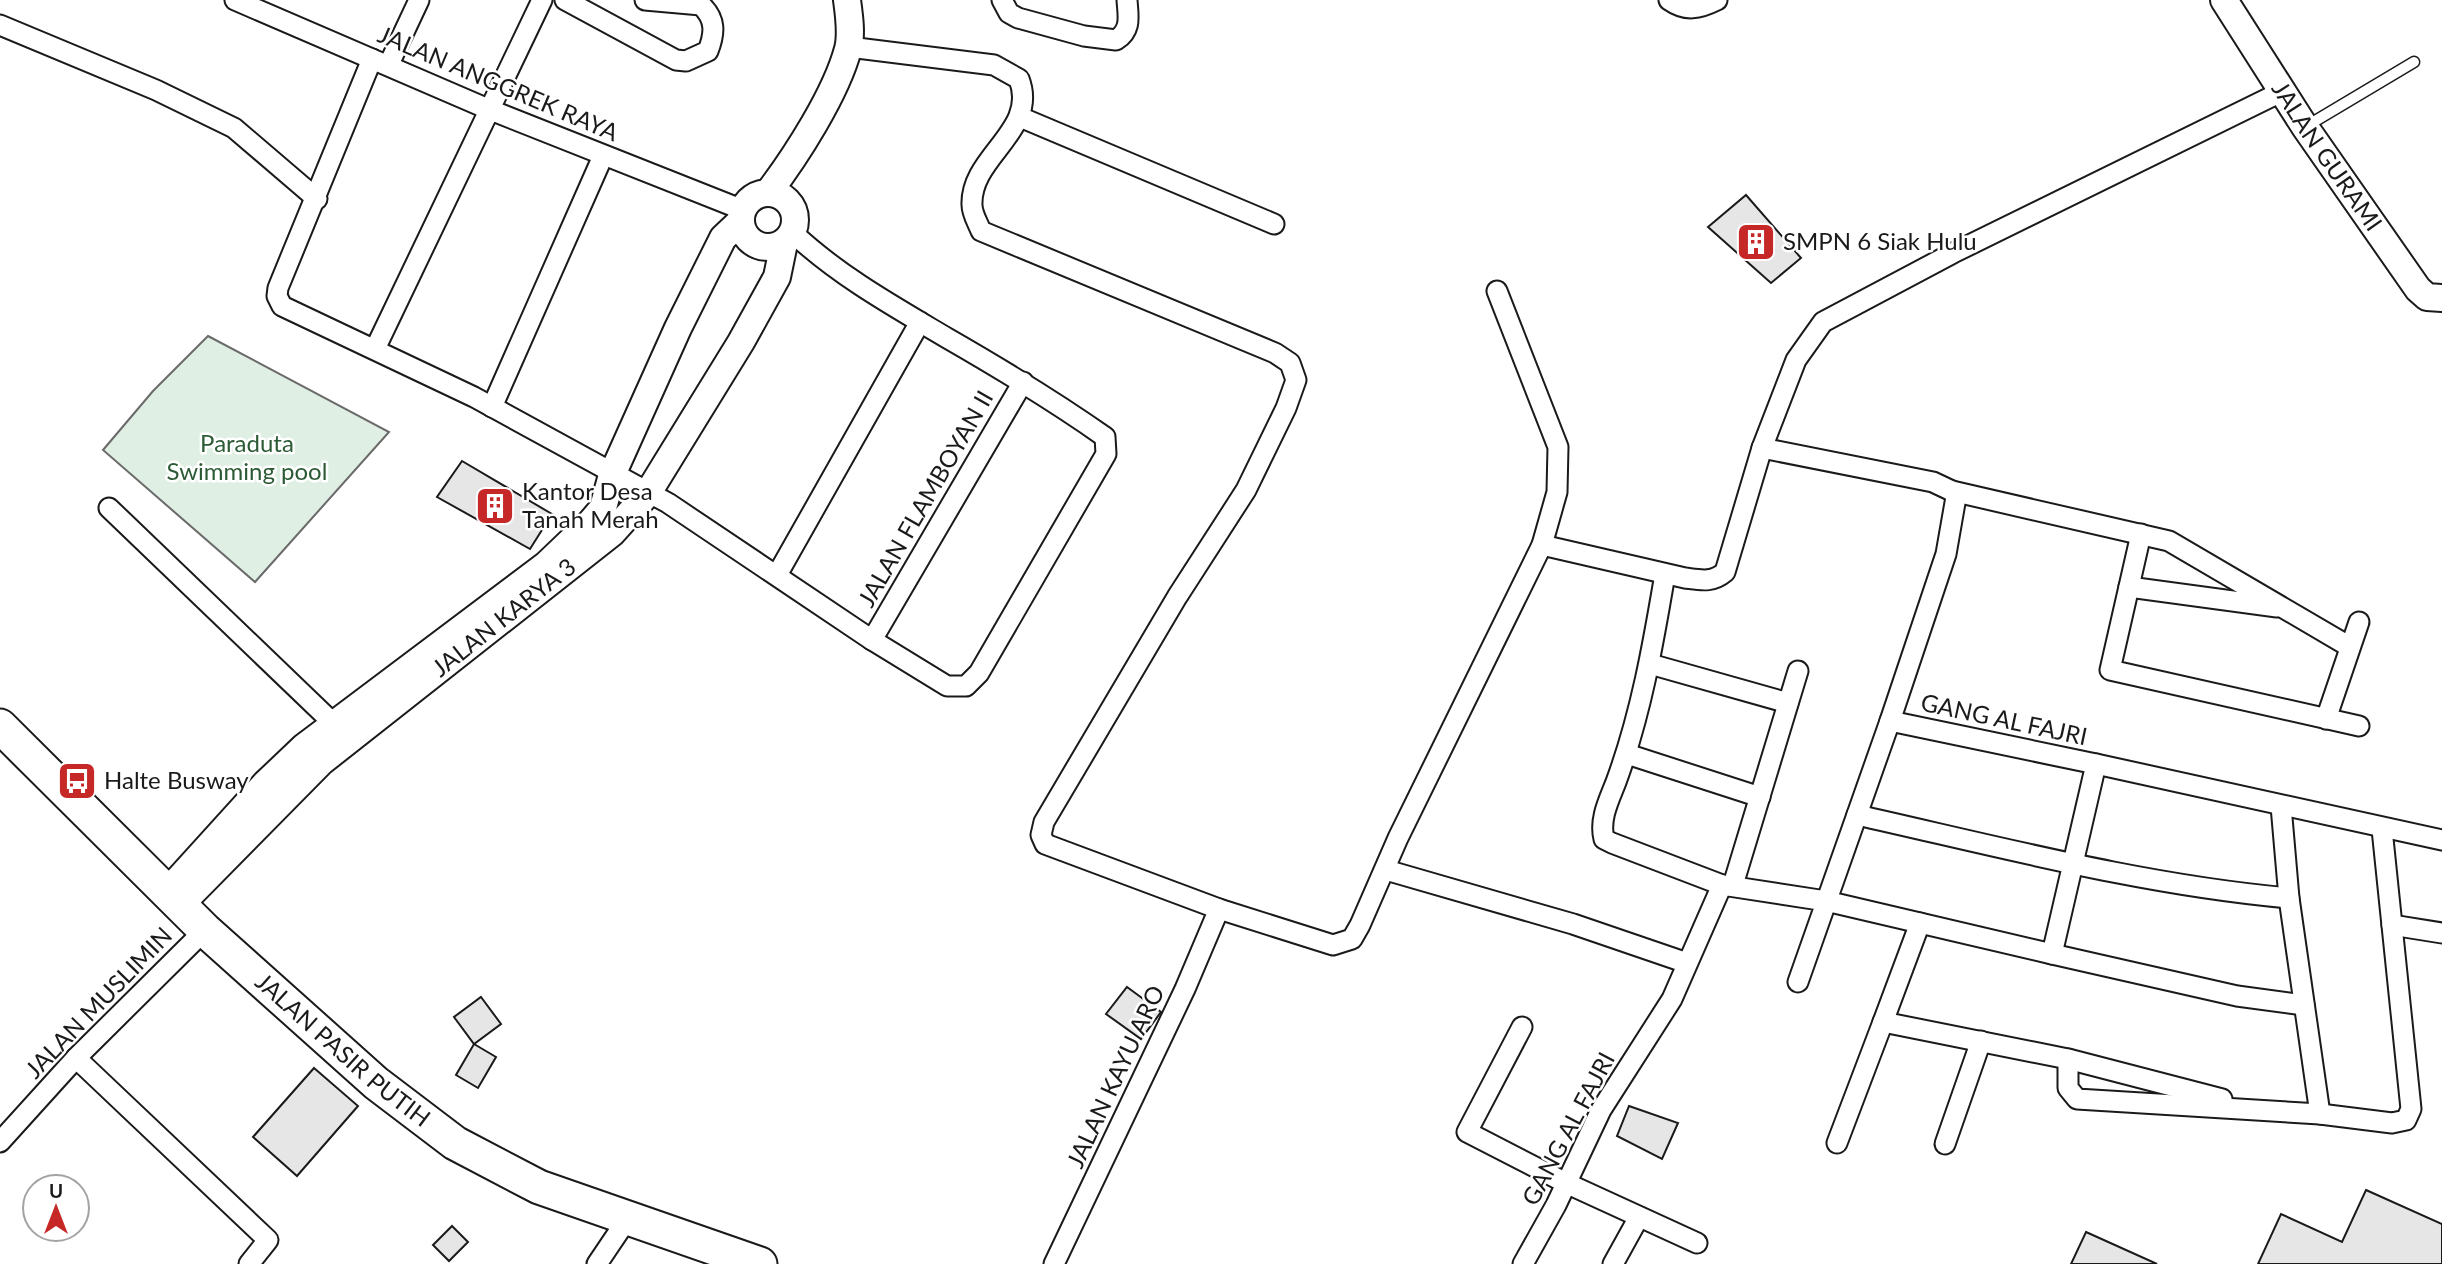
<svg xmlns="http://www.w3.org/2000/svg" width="2442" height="1264" font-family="Lato,sans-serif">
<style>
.green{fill:#e0efe3;stroke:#6a6a6a;stroke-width:2}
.building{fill:#e6e6e6;stroke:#1a1a1a;stroke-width:2}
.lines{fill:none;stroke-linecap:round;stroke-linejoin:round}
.lane-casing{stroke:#1a1a1a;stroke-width:13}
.street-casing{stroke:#1a1a1a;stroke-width:23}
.secondary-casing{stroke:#1a1a1a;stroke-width:30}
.highway-casing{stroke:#1a1a1a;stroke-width:37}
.lane{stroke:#fff;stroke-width:10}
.street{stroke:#fff;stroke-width:19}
.secondary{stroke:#fff;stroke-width:26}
.highway{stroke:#fff;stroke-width:33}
.labels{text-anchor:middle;stroke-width:5;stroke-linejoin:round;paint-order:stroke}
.street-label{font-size:24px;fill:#1a1a1a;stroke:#fff}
.poi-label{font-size:24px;fill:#1a1a1a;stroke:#fff;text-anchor:start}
.park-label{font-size:24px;fill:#2b5a34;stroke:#fff}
</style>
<rect width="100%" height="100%" fill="#fff"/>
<polygon class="green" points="208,336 389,432 255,582 103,450 153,391"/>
<g class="building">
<polygon points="1746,195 1801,258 1771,283 1708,227"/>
<polygon points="462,461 552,514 530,549 437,497"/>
<polygon points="1127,987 1161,1012 1141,1039 1106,1014"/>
<polygon points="481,997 501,1024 474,1044 454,1017"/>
<polygon points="474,1044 496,1057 478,1088 456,1075"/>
<polygon points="314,1068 358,1106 297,1176 253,1137"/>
<polygon points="1629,1106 1678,1123 1662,1159 1617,1136"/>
<polygon points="2366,1190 2442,1224 2442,1264 2258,1264 2281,1214 2342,1242"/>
<polygon points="452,1226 468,1242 449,1261 433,1245"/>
<polygon points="2086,1232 2157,1264 2071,1264"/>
</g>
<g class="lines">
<g class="lane-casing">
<polyline id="lane" points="2305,127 2414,62"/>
</g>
<g class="street-casing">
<g id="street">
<polyline points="235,0 488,109 743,210"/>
<path d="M 565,0 L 676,60 L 686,61 L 708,51 C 715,33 716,19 701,5 L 645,0"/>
<path d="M 1002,0 L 1009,13 L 1018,18 L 1084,36 L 1116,40 C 1132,30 1128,16 1127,0"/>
<path d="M 1669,0 C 1686,12 1699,9 1717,0"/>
<polyline points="0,25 156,90 234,128 317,199"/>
<path d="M 849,47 L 994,65 L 1019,79 C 1039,131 970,156 972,205 C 972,214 978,223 981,231 L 1275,353 L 1290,363 L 1296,380 L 1286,408 L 1246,490 L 1177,597 L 1044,822 L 1041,835 L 1045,844 L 1219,909 L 1333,945 L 1352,939 L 1360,925 L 1398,838 L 1542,545 L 1685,578 C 1701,580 1712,583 1725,572 L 1762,448 L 1796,360 L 1823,322 L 1953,253 L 2283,91"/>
<path d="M 372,59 L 278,288 L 277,296 L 282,306 L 474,397 L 668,503 L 872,640 L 947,686 L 966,686 L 979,673 L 1106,454 L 1105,437 C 1054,401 1001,369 947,338 C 893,306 839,276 793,233"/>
<polyline points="389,64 419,0"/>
<polyline points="1020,117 1274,224"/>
<polyline points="1497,291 1558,447 1557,492 1542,545"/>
<polyline points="375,349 542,0"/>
<polyline points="492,407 603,156"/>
<polyline points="1762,448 1933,482 1952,491 1956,497 1946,554 1890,721"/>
<polyline points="1952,491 2169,541 2350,647"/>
<polyline points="109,508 334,724"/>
<polyline points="2141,534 2110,670 2359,726"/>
<path d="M 1665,574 C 1653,645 1641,714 1616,782 C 1609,800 1599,819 1604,839 L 1612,843 L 1722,885"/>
<polyline points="777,575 920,322"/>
<polyline points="2129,587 2277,607"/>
<polyline points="872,640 1023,382"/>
<polyline points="1650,664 1788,703"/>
<polyline points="2326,719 2359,622"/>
<polyline points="1627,754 1760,797"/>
<polyline points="2096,764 2442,840"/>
<polyline points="2281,806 2289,898 2320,1114"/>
<path d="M 1857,815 C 2000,847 2143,885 2289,898"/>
<polyline points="1386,870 1573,924 1687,963"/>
<polyline points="1733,885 1798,671"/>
<polyline points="1920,923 1883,1022 2068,1059 2222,1099"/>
<polyline points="2392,925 2442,933"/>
<polyline points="2052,954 2237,996 2304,1005"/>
<polyline points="1522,1027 1467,1132 1566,1183 1697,1243"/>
<polyline points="76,1058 268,1240 249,1264"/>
<polyline points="2068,1059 2068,1088 2077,1099 2320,1114 2392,1123 2406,1120 2411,1109 2382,829"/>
<polyline points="0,1142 76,1058 205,930"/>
<polyline points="1837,1143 1883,1022"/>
<polyline points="1945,1144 1981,1041"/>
<polyline points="597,1264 628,1218"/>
<polyline points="1054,1264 1185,989 1219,909"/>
<polyline points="1523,1264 1556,1205 1601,1110 1672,999 1722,885 1826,901 2052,954 2096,764 1890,721 1798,982"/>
<polyline points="1613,1264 1639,1217"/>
</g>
</g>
<g class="secondary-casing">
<g id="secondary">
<path id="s1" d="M 2224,0 L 2305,127 L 2418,289 L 2427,297 L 2442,298"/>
<circle cx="768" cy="220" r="27"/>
<path d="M 768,193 C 796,156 836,94 848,49 C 852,34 849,15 847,0"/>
<polyline points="167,892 265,784 304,747 546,565 591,522 603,508 612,475 678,328 723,238 741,221"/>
<path id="s2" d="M 180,905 L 321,762 L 612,533 L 648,493 L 741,342 L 777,277 L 784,243"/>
</g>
</g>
<g class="highway-casing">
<g id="highway">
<path id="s3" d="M 0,726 L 205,930 L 376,1083 L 455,1143 L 539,1187 L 760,1264"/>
</g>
</g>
<use href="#lane" class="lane"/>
<use href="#street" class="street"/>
<use href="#secondary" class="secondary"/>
<use href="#highway" class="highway"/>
</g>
<defs>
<g id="building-square" transform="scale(2.0125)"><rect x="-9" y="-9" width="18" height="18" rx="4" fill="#c62828" stroke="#fff"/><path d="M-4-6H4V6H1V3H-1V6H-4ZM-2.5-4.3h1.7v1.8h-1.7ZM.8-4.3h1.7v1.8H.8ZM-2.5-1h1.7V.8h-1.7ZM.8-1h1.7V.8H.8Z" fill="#fff"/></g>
<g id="bus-square" transform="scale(2.0125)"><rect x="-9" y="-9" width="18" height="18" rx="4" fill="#c62828" stroke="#fff"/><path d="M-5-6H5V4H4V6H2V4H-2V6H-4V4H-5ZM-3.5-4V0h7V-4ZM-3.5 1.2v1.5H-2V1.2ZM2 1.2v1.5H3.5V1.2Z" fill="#fff"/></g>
</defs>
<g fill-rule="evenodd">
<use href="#building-square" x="1756" y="242"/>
<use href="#building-square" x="495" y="506"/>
<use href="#bus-square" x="77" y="781"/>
</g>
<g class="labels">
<g class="street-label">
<text transform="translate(498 84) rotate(23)" y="8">JALAN ANGGREK RAYA</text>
<text dy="8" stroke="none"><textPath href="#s1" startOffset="187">JALAN GURAMI</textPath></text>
<text transform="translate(926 499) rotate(-60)" y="8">JALAN FLAMBOYAN II</text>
<text dy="8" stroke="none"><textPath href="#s2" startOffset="434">JALAN KARYA 3</textPath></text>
<text transform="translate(2004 720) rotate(12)" y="8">GANG AL FAJRI</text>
<text transform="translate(99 1003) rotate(-46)" y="8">JALAN MUSLIMIN</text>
<text dy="8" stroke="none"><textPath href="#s3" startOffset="472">JALAN PASIR PUTIH</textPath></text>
<text transform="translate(1116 1077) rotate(-65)" y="8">JALAN KAYU ARO</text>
<text transform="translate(1569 1129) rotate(-62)" y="8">GANG AL FAJRI</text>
</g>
<g class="poi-label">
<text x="1783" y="250">SMPN 6 Siak Hulu</text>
<text x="522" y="500">Kantor Desa<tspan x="522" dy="28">Tanah Merah</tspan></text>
<text x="104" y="789">Halte Busway</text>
</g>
<g class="park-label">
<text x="247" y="452">Paraduta<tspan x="247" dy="28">Swimming pool</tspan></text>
</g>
</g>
<g transform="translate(56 1208)"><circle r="33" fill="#ffffff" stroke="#a3a3a3" stroke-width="2"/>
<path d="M0-5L12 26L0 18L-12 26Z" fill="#c62828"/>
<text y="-10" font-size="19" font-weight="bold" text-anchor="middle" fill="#1a1a1a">U</text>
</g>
</svg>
